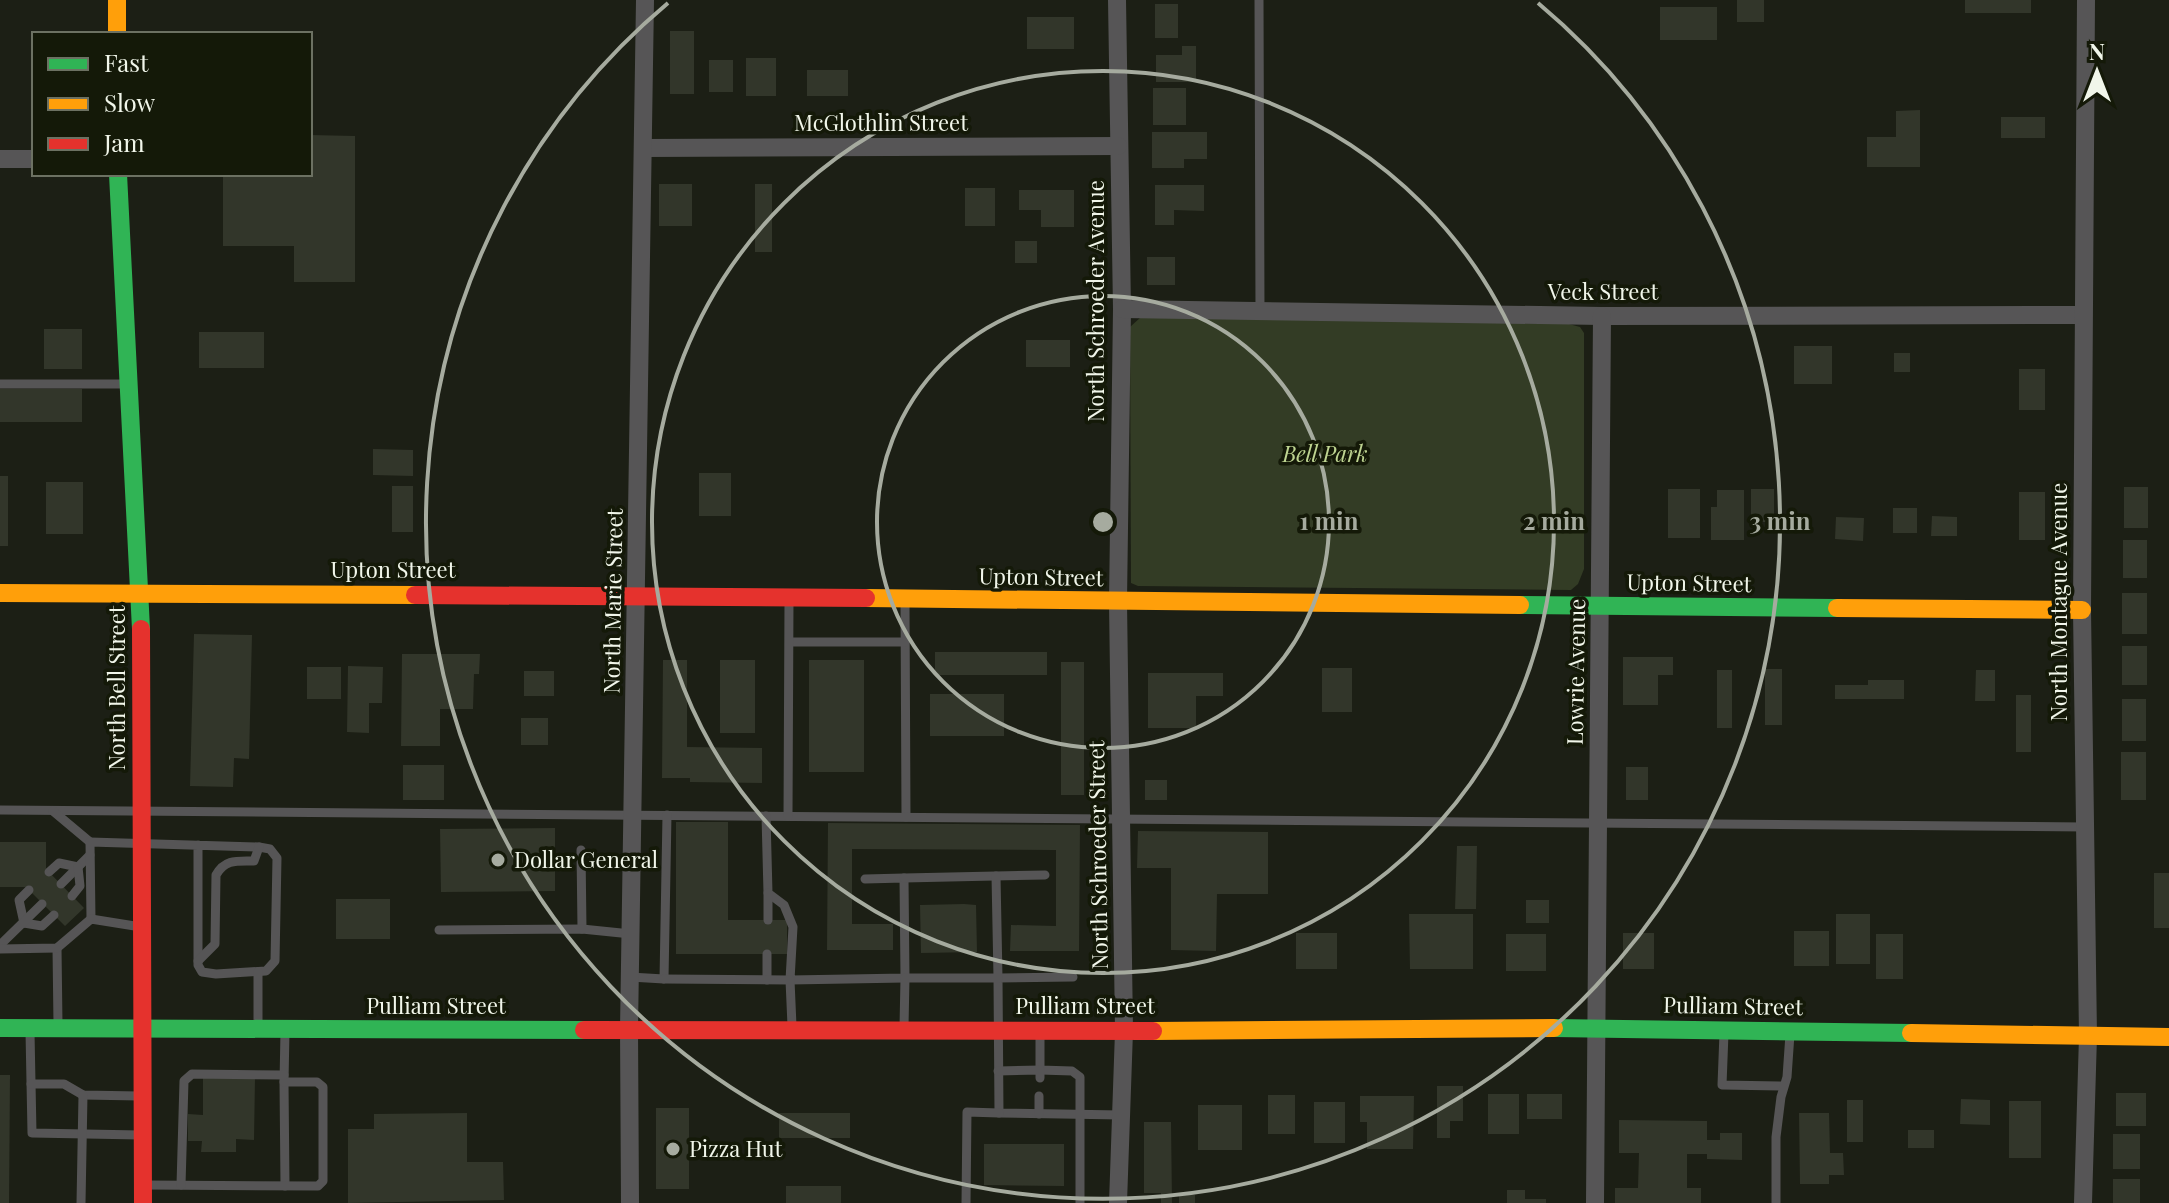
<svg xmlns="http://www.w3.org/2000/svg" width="2169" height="1203" font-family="'Playfair Display',serif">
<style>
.green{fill:#333c25}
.building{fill:#32362a}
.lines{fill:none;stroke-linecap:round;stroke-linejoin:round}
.lane{stroke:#565556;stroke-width:9}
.street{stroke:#565556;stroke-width:18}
.fast{stroke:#30b455;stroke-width:18}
.slow{stroke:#ff9f0a;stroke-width:18}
.jam{stroke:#e5322d;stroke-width:18}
.ring{fill:none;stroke:#a6ab9f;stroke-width:4}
.poi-dot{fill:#a6ab9f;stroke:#141908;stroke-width:3}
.labels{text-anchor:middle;stroke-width:7;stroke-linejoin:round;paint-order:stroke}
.street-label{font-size:22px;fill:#f1f6ea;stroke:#141908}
.park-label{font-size:22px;font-style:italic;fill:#bed491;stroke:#141908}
.poi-label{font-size:22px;fill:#f1f6ea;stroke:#141908;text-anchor:start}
.centre{fill:#a6ab9f;stroke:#141908;stroke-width:4}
.ring-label{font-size:24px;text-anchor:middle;font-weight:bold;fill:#a6ab9f;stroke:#141908;stroke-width:7;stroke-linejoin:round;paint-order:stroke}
</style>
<rect width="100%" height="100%" fill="#1c1f15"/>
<polygon class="green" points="1141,317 1569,324 1580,327 1584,333 1584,569 1578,584 1571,590 1138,586 1131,583 1130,327"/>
<g class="building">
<rect x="1737" y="0" width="27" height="22"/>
<rect x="1965" y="0" width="66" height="13"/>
<rect x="1155" y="4" width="23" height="34"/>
<rect x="1660" y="7" width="57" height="33"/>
<rect x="1027" y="17" width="47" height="32"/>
<rect x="670" y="31" width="24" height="63"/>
<polygon points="1182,46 1196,46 1196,82 1156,82 1156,55 1182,55"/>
<rect x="746" y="58" width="30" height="38"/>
<rect x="709" y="60" width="24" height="32"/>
<rect x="807" y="70" width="41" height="26"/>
<rect x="1153" y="88" width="33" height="37"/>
<polygon points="1920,110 1920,167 1867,167 1867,137 1896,137 1896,111"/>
<rect x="2001" y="117" width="44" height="21"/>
<polygon points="1152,132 1207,132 1207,159 1184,159 1184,168 1152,168"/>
<polygon points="310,135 355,136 355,282 294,282 294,246 223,246 223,174 310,174"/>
<rect x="659" y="184" width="33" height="42"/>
<rect x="755" y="184" width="17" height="68"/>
<polygon points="1155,185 1204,185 1204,211 1174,210 1174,225 1155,225"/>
<rect x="965" y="188" width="30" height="38"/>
<polygon points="1019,190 1074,190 1074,227 1041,227 1041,210 1019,210"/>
<rect x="1015" y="241" width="22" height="22"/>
<rect x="1147" y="257" width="28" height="28"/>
<rect x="44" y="329" width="38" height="40"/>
<rect x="199" y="332" width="65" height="36"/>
<rect x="1026" y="340" width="44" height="27"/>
<rect x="1794" y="346" width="38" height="38"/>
<rect x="1894" y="353" width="16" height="19"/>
<rect x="2019" y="369" width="26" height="41"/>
<rect x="0" y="389" width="82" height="33"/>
<polygon points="373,449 413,450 413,476 373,475"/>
<rect x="699" y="473" width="32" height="43"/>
<rect x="0" y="476" width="8" height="70"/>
<rect x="46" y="482" width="37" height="52"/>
<rect x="392" y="486" width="21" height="46"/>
<rect x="2124" y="487" width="24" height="41"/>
<rect x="1668" y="489" width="32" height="49"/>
<rect x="1751" y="489" width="23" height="33"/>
<polygon points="1717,490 1744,490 1744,540 1711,540 1711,507 1717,507"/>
<rect x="2019" y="492" width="26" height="48"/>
<rect x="1893" y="508" width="24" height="25"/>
<polygon points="1932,516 1957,517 1957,536 1931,536"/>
<polygon points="1836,517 1864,518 1863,541 1835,539"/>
<rect x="2123" y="540" width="24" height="38"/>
<rect x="2122" y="593" width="25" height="41"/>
<polygon points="194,634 252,635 249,759 234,758 233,787 190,786"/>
<rect x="2122" y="646" width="25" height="39"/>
<rect x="935" y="652" width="112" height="23"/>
<polygon points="402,654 480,654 479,674 474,674 473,709 440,709 440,746 401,746"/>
<polygon points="1623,657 1673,657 1673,675 1658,675 1658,705 1623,705"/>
<polygon points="663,660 687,660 687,747 762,748 762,783 690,782 690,778 662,778"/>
<rect x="720" y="660" width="35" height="73"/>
<rect x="809" y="660" width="55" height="112"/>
<rect x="1061" y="662" width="23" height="133"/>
<polygon points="348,666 383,667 382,703 369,703 369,733 347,732"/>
<rect x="307" y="667" width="34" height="32"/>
<rect x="1322" y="668" width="30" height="44"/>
<rect x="1765" y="669" width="17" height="56"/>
<rect x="1717" y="670" width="15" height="58"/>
<polygon points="1976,670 1995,670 1995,701 1975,701"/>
<rect x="524" y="671" width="30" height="25"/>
<polygon points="1148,673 1223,673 1223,696 1196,696 1196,728 1148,728"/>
<polygon points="1868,680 1904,680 1904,699 1835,699 1835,685 1868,685"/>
<rect x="930" y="694" width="74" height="42"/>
<rect x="2016" y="695" width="15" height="57"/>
<rect x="2122" y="699" width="24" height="42"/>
<rect x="521" y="718" width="27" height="27"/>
<rect x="2121" y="752" width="25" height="48"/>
<rect x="403" y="765" width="41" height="35"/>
<rect x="1626" y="767" width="22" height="33"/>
<rect x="1145" y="780" width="22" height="20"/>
<polygon points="676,822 728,822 728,920 787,920 787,954 676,954"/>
<polygon points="828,823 1080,825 1079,951 1010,951 1011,925 1056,926 1056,850 852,849 852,924 893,924 893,950 827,950"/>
<polygon points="555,828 555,891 441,892 440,829"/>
<polygon points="1138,831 1268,832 1268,894 1217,894 1216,951 1171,950 1171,868 1137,868"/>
<polygon points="0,842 46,842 46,869 84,908 65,926 26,887 0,887"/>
<polygon points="1457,846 1477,846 1476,909 1455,909"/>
<rect x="2154" y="873" width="15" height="55"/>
<rect x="336" y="899" width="54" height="40"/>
<rect x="1526" y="900" width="23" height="23"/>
<polygon points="964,904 976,905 977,952 921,953 920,905"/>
<polygon points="1409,914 1473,914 1473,969 1410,969"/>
<rect x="1836" y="914" width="34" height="50"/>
<rect x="1794" y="931" width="35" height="35"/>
<rect x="1296" y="933" width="41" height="36"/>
<rect x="1623" y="933" width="31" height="36"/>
<rect x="1506" y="934" width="40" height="37"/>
<rect x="1876" y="934" width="27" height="45"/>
<polygon points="0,1075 10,1075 9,1203 0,1203"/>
<polygon points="203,1077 255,1078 254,1140 236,1139 236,1152 201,1152 202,1141 188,1141 188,1114 203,1115"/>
<polygon points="1437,1086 1463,1086 1463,1121 1450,1121 1450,1138 1437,1138"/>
<rect x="2116" y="1093" width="30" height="33"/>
<rect x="1488" y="1094" width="31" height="40"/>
<rect x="1527" y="1094" width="35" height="25"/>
<rect x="1268" y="1095" width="27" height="39"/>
<polygon points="1360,1096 1414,1096 1413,1149 1367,1149 1367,1122 1360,1122"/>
<polygon points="1961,1099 1990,1100 1990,1125 1960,1124"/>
<rect x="1847" y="1100" width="16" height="42"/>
<rect x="2009" y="1101" width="32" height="57"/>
<rect x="1314" y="1102" width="31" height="41"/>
<rect x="1198" y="1105" width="44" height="45"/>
<rect x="656" y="1108" width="33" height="81"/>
<polygon points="467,1113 467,1162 503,1162 504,1200 348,1203 348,1129 374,1129 374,1114"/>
<rect x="779" y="1113" width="71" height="25"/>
<polygon points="1799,1113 1829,1113 1830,1153 1843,1153 1844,1175 1829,1175 1829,1184 1800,1184"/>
<polygon points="1619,1120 1707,1121 1707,1140 1720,1140 1720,1133 1742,1133 1742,1160 1707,1159 1707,1154 1687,1154 1687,1188 1701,1188 1701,1203 1615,1203 1615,1188 1638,1188 1639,1153 1619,1153"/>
<polygon points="1144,1122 1171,1122 1172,1203 1161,1203 1161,1193 1144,1193"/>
<rect x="1908" y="1130" width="26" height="18"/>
<rect x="2113" y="1134" width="27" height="35"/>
<polygon points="984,1144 1064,1144 1064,1186 984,1185"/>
<rect x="2113" y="1179" width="27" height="24"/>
<rect x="786" y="1186" width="55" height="17"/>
<polygon points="1507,1190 1525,1190 1525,1199 1546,1199 1546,1203 1507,1203"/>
<rect x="1179" y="1195" width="16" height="8"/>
</g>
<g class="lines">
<g class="lane">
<polyline points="1259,0 1260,311"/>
<polyline points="0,384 129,384"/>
<polyline points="905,603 906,817"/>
<polyline points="790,642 905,642"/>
<polyline points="0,810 2085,827"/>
<polyline points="53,811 90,842"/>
<polyline points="766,816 768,893 784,905 793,927 790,980 905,978 904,878 865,879"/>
<polyline points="788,816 789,601"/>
<polyline points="581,850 582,929"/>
<polyline points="49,872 59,863 78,867"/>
<polyline points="904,878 1045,875"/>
<polyline points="61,884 90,855"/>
<polyline points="768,893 768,920"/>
<polyline points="72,896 80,886 78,867"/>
<polyline points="91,919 90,842 259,847 270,849 277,858 275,961 266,971 216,974 202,972 198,965 198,845"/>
<polyline points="24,923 19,900 29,890"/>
<polyline points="24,923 42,926 54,915"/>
<polyline points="439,930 582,929 631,934"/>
<polyline points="0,945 42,904"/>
<polyline points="57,948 58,1024"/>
<polyline points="0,949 57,948 91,919 141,927"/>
<polyline points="767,954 767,980"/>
<path d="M 198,961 L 215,944 L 216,875 C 225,859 237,861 254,861 L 259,847"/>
<polyline points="258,972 258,1024"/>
<polyline points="630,977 664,979 667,815"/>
<polyline points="1073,977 998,978 999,1113 1121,1115"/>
<polyline points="664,979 790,980 792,1026"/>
<polyline points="904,1027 905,978 998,978 996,876"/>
<polyline points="30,1032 32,1133 140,1135"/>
<polyline points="1724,1033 1722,1085 1783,1086"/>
<polyline points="1040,1034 1040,1070 1072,1071 1080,1077 1080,1203"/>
<polyline points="998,1071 1040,1070 1040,1078"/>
<polyline points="284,1082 285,1186"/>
<polyline points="31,1084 64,1084 83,1095 139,1096"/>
<polyline points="1039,1114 1039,1096"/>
<polyline points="146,1185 318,1186 323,1181 323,1087 317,1082 284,1082 285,1031"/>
<polyline points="181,1185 184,1081 192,1074 284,1075"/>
<polyline points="81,1203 83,1095"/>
<polyline points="966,1203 967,1112 999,1113"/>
<polyline points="1776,1203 1776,1137 1781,1097 1787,1077 1790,1034"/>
</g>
<g class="street">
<polyline points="1117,0 1122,309 1118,602 1124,1031 1118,1203"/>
<polyline points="644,148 1118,146"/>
<polyline points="0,159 34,159"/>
<polyline points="1122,309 1602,316 2083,315"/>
<polyline points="630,1203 629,1029 645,0"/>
<polyline points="1595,1203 1602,316"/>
<polyline points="2083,1203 2088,1036 2082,610 2086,0"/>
</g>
<g class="fast">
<polyline points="118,174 141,629"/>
<polyline points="1520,605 1837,608"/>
<polyline points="0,1028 584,1030"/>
<polyline points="1554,1028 1911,1033"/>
</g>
<g class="slow">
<polyline points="117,0 117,34"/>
<polyline points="0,593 415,595"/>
<polyline points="866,598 1520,605"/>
<polyline points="1837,608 2082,610"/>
<polyline points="1153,1031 1554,1028"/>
<polyline points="1911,1033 2169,1037"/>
</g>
<g class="jam">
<polyline points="415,595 866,598"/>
<polyline points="141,629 143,1203"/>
<polyline points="584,1030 1153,1031"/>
</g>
</g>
<g class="ring">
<circle cx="1103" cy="522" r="226"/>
<circle cx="1103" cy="522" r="451"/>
<path d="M1538 3A677 677 0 1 1 668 3"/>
</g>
<g class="poi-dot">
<circle cx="498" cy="860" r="8"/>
<circle cx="673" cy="1149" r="8"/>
</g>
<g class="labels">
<g class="street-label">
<text x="881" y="131">McGlothlin Street</text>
<text x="1603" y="300">Veck Street</text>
<text transform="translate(1096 301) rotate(-90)" y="8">North Schroeder Avenue</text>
<text x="393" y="578">Upton Street</text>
<text transform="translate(1041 577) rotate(1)" y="8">Upton Street</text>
<text transform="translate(1689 583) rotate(1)" y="8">Upton Street</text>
<text transform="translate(613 601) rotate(-89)" y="8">North Marie Street</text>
<text transform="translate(2059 602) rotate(-90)" y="8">North Montague Avenue</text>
<text transform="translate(1576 672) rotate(-89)" y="8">Lowrie Avenue</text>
<text transform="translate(117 688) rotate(-90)" y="8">North Bell Street</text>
<text transform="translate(1098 855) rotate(-91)" y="8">North Schroeder Street</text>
<text x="436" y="1014">Pulliam Street</text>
<text x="1085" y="1014">Pulliam Street</text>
<text transform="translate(1733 1006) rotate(1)" y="8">Pulliam Street</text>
</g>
<g class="park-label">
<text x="1325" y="462">Bell Park</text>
</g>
<g class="poi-label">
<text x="514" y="868">Dollar General</text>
<text x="689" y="1157">Pizza Hut</text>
</g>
</g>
<circle cx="1103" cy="522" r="12" class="centre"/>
<g class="ring-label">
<text x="1329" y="530">1 min</text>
<text x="1554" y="530">2 min</text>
<text x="1780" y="530">3 min</text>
</g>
<rect x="32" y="32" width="280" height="144" fill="#141908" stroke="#6c7162" stroke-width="2"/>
<rect x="48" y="58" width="40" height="12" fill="#30b455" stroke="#6c7162" stroke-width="2"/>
<text x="104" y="72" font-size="24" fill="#f1f6ea">Fast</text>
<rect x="48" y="98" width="40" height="12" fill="#ff9f0a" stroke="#6c7162" stroke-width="2"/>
<text x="104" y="112" font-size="24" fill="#f1f6ea">Slow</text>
<rect x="48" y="138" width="40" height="12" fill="#e5322d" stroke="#6c7162" stroke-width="2"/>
<text x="104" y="152" font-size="24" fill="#f1f6ea">Jam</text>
<g transform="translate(2097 72)" stroke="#141908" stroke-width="6" paint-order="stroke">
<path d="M0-6L14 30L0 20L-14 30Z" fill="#f1f6ea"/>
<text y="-12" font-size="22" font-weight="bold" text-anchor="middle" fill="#f1f6ea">N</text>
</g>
</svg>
